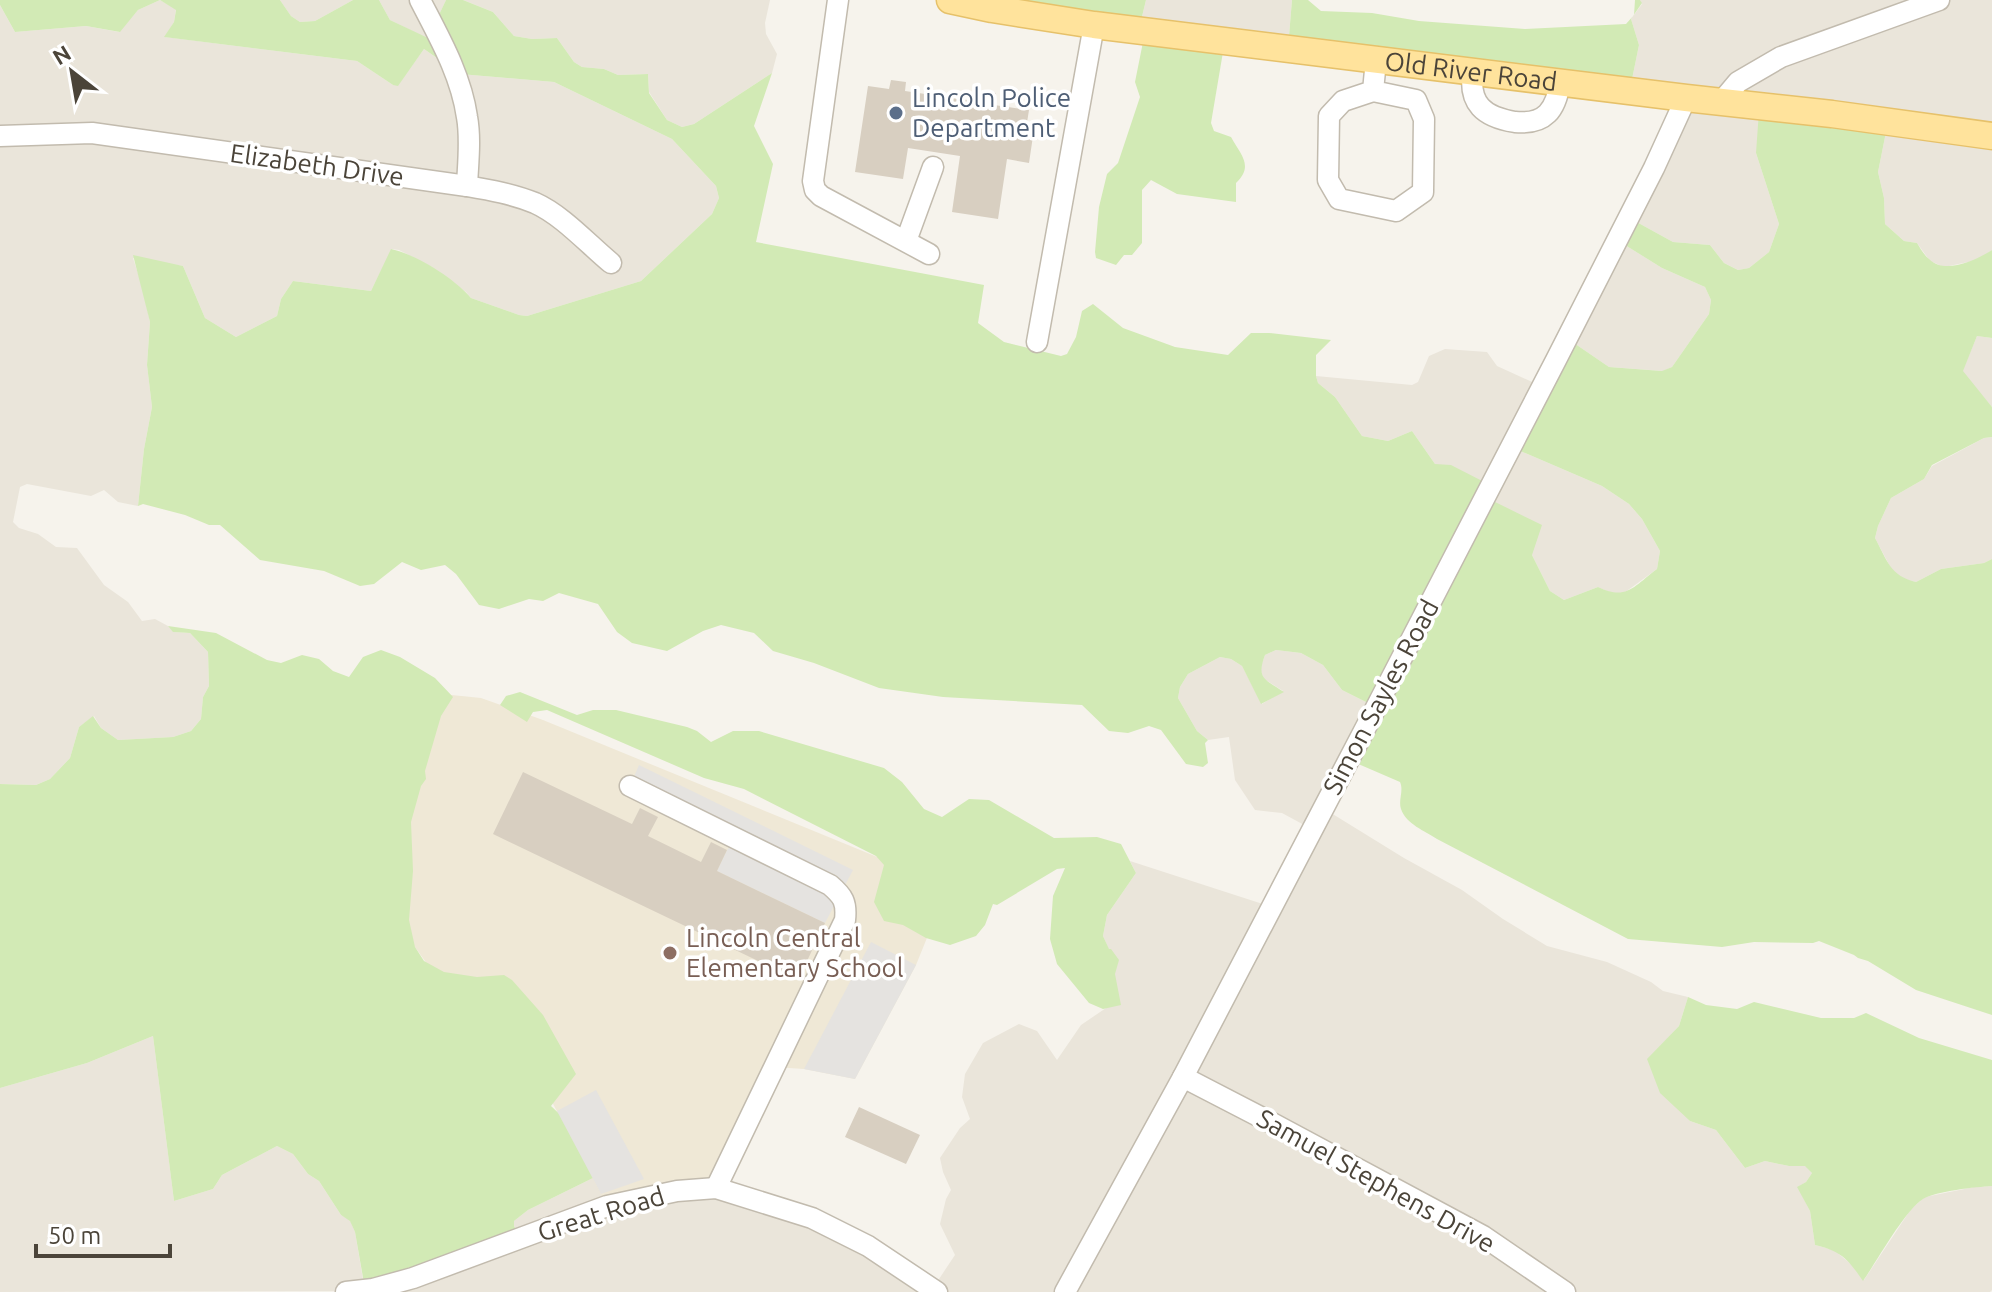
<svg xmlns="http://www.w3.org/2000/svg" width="1992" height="1292" font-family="Ubuntu,sans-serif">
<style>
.residential{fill:#eae5da}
.education{fill:#efe8d6}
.green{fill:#d2eab5}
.parking{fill:#e5e3e0}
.building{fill:#d8cfc1}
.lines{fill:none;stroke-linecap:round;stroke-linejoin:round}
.minor-casing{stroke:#c2bbae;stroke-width:23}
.major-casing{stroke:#e6c16a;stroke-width:29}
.minor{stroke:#fff;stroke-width:20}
.major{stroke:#ffe39c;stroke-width:26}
.service-dot{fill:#5c6f8a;stroke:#fff;stroke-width:3}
.education-dot{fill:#8d6e63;stroke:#fff;stroke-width:3}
.labels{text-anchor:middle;stroke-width:7;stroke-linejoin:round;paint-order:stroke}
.street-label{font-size:26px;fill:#4b4439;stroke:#fff}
.service-label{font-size:26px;fill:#4e5e75;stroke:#fff;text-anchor:start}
.education-label{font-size:26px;fill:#785e54;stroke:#fff;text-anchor:start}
</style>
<rect width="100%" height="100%" fill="#f6f3ec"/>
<g class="residential">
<polygon points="160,0 176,9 174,22 165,37 357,61 393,85 398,85 424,49 460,74 554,82 672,139 716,186 719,198 712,214 641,281 527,316 519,315 471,298 466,292 432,267 399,250 392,249 371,291 293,281 281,299 277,316 236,337 205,318 183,266 133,258 143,289 150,322 147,365 152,407 144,449 138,506 118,502 104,490 91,496 27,484 20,487 13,522 19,528 38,534 56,547 77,548 104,585 128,602 142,621 155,619 168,626 174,632 190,633 208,652 209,686 203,697 201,719 191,731 173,737 118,740 101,728 94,716 79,727 70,758 50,779 36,785 0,784 0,5 15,32 86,26 119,32 138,10"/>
<polygon points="280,0 353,0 315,21 300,22 291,16"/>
<polygon points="379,0 446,0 428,39 390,20"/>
<polygon points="463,0 770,0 765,23 766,34 777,54 772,73 694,124 682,127 667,120 649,92 648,74 618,75 604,69 582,67 574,62 557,38 532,39 514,36 493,12"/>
<polygon points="1146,0 1292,0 1288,48 1138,33"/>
<polygon points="1640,0 1992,0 1992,250 1978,260 1944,267 1930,261 1917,243 1904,241 1885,224 1884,198 1878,172 1887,127 1756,153 1779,224 1769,252 1749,268 1738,270 1724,263 1710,245 1673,242 1633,220 1683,103 1630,89 1639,45 1631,19 1642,4"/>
<polygon points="1625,245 1662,268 1705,287 1711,300 1709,314 1672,367 1663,371 1609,367 1571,341"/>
<polygon points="1977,336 1992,338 1992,407 1962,372"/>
<polygon points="1445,349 1487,352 1497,366 1541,386 1518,450 1602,486 1629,504 1642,519 1660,551 1657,569 1624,593 1613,594 1598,587 1564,600 1550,591 1532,555 1491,499 1435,464 1412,431 1388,441 1362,436 1335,397 1318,383 1316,376 1412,385 1418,382 1429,356"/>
<polygon points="1992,437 1992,559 1984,563 1941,569 1916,582 1906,580 1893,572 1875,538 1878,526 1891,498 1924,479 1932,466 1984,438"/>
<polygon points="1276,650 1301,653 1323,665 1342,690 1380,709 1331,813 1404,858 1462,890 1503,919 1547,946 1607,962 1651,982 1663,991 1688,997 1679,1026 1648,1059 1690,1121 1716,1130 1745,1168 1765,1161 1789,1166 1805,1165 1812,1173 1806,1182 1798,1187 1810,1211 1815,1245 1834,1250 1852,1265 1864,1280 1911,1209 1925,1197 1974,1187 1992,1186 1992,1290 1990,1292 401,1292 400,1288 521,1239 514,1226 514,1221 528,1210 595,1177 743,1204 816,1226 931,1291 955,1255 940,1224 946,1199 951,1190 943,1172 940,1158 960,1128 970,1119 962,1097 965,1074 983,1043 1019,1024 1037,1031 1057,1060 1081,1025 1106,1008 1109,950 1103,936 1107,915 1136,873 1130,861 1278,909 1317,832 1282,813 1255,810 1235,780 1229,737 1208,740 1197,731 1178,698 1180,687 1188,674 1220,657 1231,659 1242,666 1262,704 1283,691 1264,679 1260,669 1265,655"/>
<polygon points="153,1036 174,1201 213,1189 222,1175 277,1146 293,1154 308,1174 319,1181 341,1215 350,1220 355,1232 365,1291 0,1292 0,1088 87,1063"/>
</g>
<polygon class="education" points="442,694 481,698 543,720 948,886 916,965 855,1079 804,1069 774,1067 716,1188 607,1206 505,1013 435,975 410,940 397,862"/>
<g class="green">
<path d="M 0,0 L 280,0 L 291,16 L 300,22 L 315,21 L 353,0 L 379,0 L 390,20 L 428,38 L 446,0 L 463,0 L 493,12 L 514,36 L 532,39 L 557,38 L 574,62 L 582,67 L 604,69 L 618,75 L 648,74 L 649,93 L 667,120 L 682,127 L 694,124 L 772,73 L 754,126 L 773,164 L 756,242 L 984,285 L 978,323 L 1004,342 L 1061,356 L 1067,354 L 1076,337 L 1082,311 L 1093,304 L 1123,328 L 1175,347 L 1228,355 L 1251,333 L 1269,333 L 1331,340 L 1316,355 L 1316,376 L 1318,383 L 1335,397 L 1362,436 L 1388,441 L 1412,431 L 1435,464 L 1451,465 L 1492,486 L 1491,500 L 1542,525 L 1532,555 L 1550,591 L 1564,600 L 1598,587 C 1627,601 1634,586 1657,569 L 1660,551 L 1642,519 L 1629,504 L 1602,486 L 1518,450 L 1571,341 L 1609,367 L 1662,371 L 1672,367 L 1709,314 L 1711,300 L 1705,287 L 1662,268 L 1625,245 L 1633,220 L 1673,242 L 1710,245 L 1724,263 L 1738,270 L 1749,268 L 1769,252 L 1779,224 L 1756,153 L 1759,111 L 1887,127 L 1878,172 L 1884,198 L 1885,224 L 1904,241 L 1917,243 C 1920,248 1924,255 1929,259 C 1945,275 1976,260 1992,250 L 1992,338 L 1977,336 L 1963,371 L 1992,407 L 1992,437 L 1984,438 L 1932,465 L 1924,479 L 1891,498 L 1878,526 L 1875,538 C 1887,560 1890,576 1916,582 L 1941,569 L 1984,563 L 1992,559 L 1992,1015 L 1916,990 L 1868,961 L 1858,958 L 1854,955 L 1819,941 L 1813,943 L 1754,942 L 1722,947 L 1628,939 L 1437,839 C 1425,831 1406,824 1401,809 C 1398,800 1404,791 1400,782 L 1356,763 L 1380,709 L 1342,690 L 1323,665 L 1301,653 L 1276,650 L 1265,655 C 1256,679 1265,679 1284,692 L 1261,704 L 1242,666 L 1231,659 L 1220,657 L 1188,674 L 1180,687 L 1178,698 L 1197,731 L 1208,740 L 1205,743 L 1208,763 L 1203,767 L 1186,764 L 1161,730 L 1149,726 L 1128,733 L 1109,731 L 1082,705 L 943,697 L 879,688 L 814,663 L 773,651 L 754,633 L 721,625 L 703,631 L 667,651 L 632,643 L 617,632 L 598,604 L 559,593 L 543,601 L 529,599 L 499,609 L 479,605 L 456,574 L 445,565 L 421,570 L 402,562 L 374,584 L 360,586 L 324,571 L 260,560 L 220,525 L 209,525 L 185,515 L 143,504 L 138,506 L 144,449 L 152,407 L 147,365 L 150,322 L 133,255 L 183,266 L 205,318 L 236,337 L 277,316 L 281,299 L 293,281 L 371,291 L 391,249 C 416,254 455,279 471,298 L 519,315 L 527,316 L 641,281 L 712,214 L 719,198 L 716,186 L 672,139 L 554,82 L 460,74 L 424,49 L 398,86 L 393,85 L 357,61 L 164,37 L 174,22 L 176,10 L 160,0 L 138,10 L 120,32 L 86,26 L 15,32 L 0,5 Z"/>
<polygon points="940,0 1146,0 1138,33"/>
<polygon points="1292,0 1308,0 1321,11 1372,13 1419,21 1525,29 1626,24 1634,15 1635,0 1640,0 1642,3 1631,19 1639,45 1630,89 1288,48"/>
<path d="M 1144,37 L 1224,46 L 1211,123 L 1214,131 L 1231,137 C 1241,155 1254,166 1236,183 L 1236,202 L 1177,194 L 1151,180 L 1142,190 L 1142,243 L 1132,255 L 1124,255 L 1116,265 L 1096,258 L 1095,252 L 1099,207 L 1107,174 L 1118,163 L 1140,97 L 1135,82 Z"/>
<polygon points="168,626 216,633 267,660 281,663 302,655 319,659 333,671 349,677 363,657 381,650 400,657 435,678 453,697 441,716 425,771 426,779 421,786 411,822 413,871 409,920 415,947 424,961 444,972 477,977 504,975 512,980 543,1015 576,1074 551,1106 573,1127 595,1177 528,1210 514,1221 514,1226 521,1239 365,1289 355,1232 350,1221 341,1215 319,1181 308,1174 293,1154 277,1146 222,1175 213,1189 174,1201 153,1036 87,1063 0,1088 0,784 36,785 50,779 70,758 79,727 93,716 101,728 118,740 173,737 191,731 201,719 203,697 209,686 208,652 190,633 173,632"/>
<polygon points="520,692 577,715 593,710 616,710 687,727 697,731 711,742 733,731 759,731 884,768 902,782 924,809 942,817 969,799 989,800 1054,838 1097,837 1121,844 1136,873 1107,915 1103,936 1109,949 1111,949 1119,960 1115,974 1121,1005 1103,1009 1089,1003 1057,964 1050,939 1053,896 1065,868 1057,869 997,905 993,904 985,925 976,936 950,945 926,938 903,925 884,921 874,902 884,865 876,856 744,789 704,778 547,710 533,712 527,722 500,705 506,696"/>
<path d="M 1688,997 L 1706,1005 L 1737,1009 L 1754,1002 L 1821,1018 L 1854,1018 L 1866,1013 L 1919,1038 L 1992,1060 L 1992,1186 C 1976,1187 1936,1191 1923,1199 C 1905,1210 1877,1261 1863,1281 C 1848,1259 1841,1251 1815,1245 L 1810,1211 L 1797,1187 L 1806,1182 L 1812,1173 L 1805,1166 L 1789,1166 L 1765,1161 L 1745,1168 L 1716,1130 L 1690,1121 L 1660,1093 L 1647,1059 L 1679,1026 Z"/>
</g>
<g class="parking">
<polygon points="639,765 853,870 825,923 717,871 727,850 737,839 630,786"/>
<polygon points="871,942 916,965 855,1079 804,1069"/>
<polygon points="596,1090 644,1179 601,1194 557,1111"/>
</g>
<g class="building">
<polygon points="891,80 906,82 905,91 973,101 975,90 996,93 994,105 1029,110 1025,135 1033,136 1029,163 1007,159 998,219 952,212 960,156 908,148 903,179 855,172 868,86 889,89"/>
<polygon points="523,772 632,824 640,808 658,817 648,836 701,862 711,842 727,850 717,871 825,923 798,980 493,834"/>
<polygon points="859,1107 920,1135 906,1164 845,1137"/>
</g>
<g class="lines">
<g class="minor-casing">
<g id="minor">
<path d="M 420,0 C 439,37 461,75 467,117 C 471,139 468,163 467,186"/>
<polyline points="838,0 813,181 815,190 821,196 929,254"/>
<path d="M 1473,71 C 1468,104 1484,117 1515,122 C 1545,125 1556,110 1560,82"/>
<polyline points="1373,91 1416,100 1424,119 1423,192 1396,211 1339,199 1328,180 1329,116 1343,101 1373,91 1376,60"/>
<polyline points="1722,101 1738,82 1781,57 1939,0"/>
<path d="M 0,136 L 92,133 L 467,186 C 490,190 513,194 535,203 C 562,215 588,244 611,263"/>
<polyline points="906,241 933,167"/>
<polyline points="1037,342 1094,25"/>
<path d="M 630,786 L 830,885 C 843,896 847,902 845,920 L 716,1188"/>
<polyline points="1183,1077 1270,1122 1483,1236 1565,1292"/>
<polyline points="346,1292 373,1289 413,1278 607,1206 677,1191 716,1188 812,1218 868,1246 937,1292"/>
<polyline points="1065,1292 1183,1077 1367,725 1556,360 1654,168 1686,98"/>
</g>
</g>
<g class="major-casing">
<g id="major">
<path id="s1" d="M 950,0 L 992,9 L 1094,25 L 1686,98 L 1832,114 L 1992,136"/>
</g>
</g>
<use href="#minor" class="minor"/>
<use href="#major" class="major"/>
</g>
<circle class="service-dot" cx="896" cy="113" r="8"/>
<circle class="education-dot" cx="670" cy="953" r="8"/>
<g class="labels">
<g class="street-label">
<text dy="9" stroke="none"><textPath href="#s1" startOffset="526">Old River Road</textPath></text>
<text transform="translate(317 165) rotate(8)" y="9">Elizabeth Drive</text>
<text transform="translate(1381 697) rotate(-62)" y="9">Simon Sayles Road</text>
<text transform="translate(1376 1181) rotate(29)" y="9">Samuel Stephens Drive</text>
<text transform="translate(601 1214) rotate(-17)" y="9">Great Road</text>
</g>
<g class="service-label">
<text x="912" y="107">Lincoln Police<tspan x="912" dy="30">Department</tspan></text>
</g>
<g class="education-label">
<text x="686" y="947">Lincoln Central<tspan x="686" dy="30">Elementary School</tspan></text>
</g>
</g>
<g transform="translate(72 72) rotate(329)" stroke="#ffffff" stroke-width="6" paint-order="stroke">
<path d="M0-6L14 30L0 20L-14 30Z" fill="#4b4439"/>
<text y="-12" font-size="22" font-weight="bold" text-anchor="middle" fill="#4b4439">N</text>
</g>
<path d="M36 1244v12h134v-12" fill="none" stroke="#4b4439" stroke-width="4"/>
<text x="48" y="1244" font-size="24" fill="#4b4439" stroke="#ffffff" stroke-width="6" paint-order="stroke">50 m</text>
</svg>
